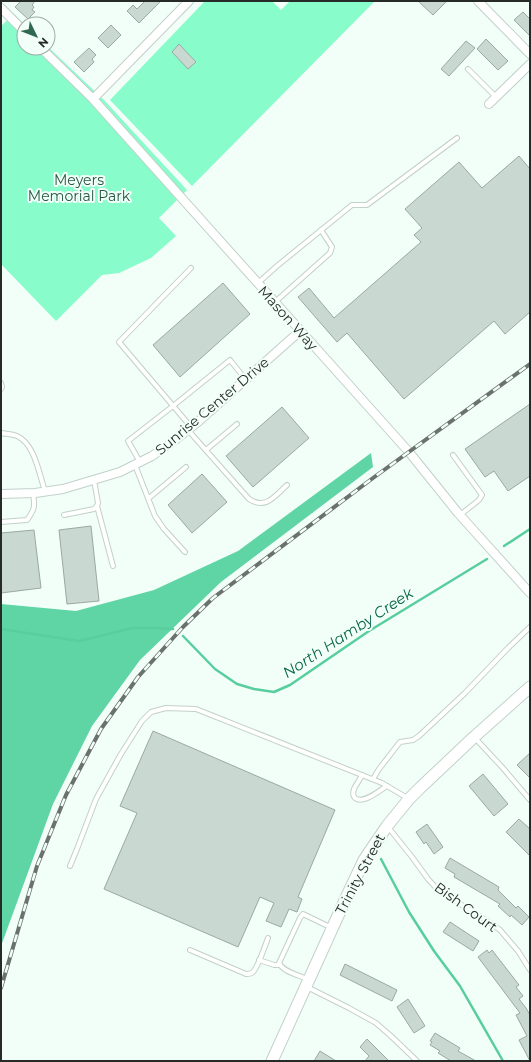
<svg xmlns="http://www.w3.org/2000/svg" width="531" height="1062" font-family="Montserrat,sans-serif">
<style>
.green{fill:#89fccb}
.forest{fill:#5fd5a5}
.lines{fill:none;stroke-linecap:round;stroke-linejoin:round}
.stream{stroke:#58ce9e;stroke-width:2.5}
.building{fill:#c9d8d0;stroke:#9aa9a1}
.service-casing{stroke:#c2d1ca;stroke-width:6}
.minor-casing{stroke:#c2d1ca;stroke-width:10}
.tertiary-casing{stroke:#c2d1ca;stroke-width:13}
.service{stroke:#fff;stroke-width:4}
.minor{stroke:#fff;stroke-width:8}
.tertiary{stroke:#fff;stroke-width:11}
.rail-casing{stroke:#6b726e;stroke-width:4}
.rail{stroke:#f2fef8;stroke-width:2.5;stroke-dasharray:8;stroke-linecap:butt}
.labels{text-anchor:middle;stroke-width:4;stroke-linejoin:round;paint-order:stroke}
.park-label{font-size:14px;fill:#275843;stroke:#f2fef8}
.street-label{font-size:14px;fill:#262b28;stroke:#f2fef8}
.water-label{font-size:15px;font-style:italic;fill:#096749;stroke:#f2fef8}
</style>
<rect width="100%" height="100%" fill="#f2fef8"/>
<g class="green">
<polygon points="205,1 272,1 281,10 290,1 375,1 192,186 110,100"/>
<polygon points="14,14 24,24 24,48 48,48 48,47 104,100 187,190 159,218 176,236 151,258 119,273 102,275 56,321 1,264 1,26"/>
</g>
<polygon class="forest" points="371,453 373,467 221,582 140,660 92,726 53,804 1,946 1,604 76,611 154,590 238,551"/>
<g class="lines">
<g class="stream">
<polyline points="504,546 530,529"/>
<polyline points="1,629 79,641 133,628 157,628 173,629"/>
<polyline points="183,636 215,669 237,684 254,689 274,692 290,685 369,631 487,559"/>
<polyline points="381,859 409,912 434,951 460,986 503,1061"/>
</g>
</g>
<g class="building">
<polygon points="21,1 35,1 32,5 34,7 32,10 35,12 28,19 15,7"/>
<polygon points="145,1 161,1 139,23 127,11 133,5 137,9"/>
<polygon points="418,1 447,1 433,15"/>
<polygon points="523,12 530,19 530,36 514,20"/>
<polygon points="111,25 121,35 108,48 98,38"/>
<polygon points="486,39 508,61 498,70 477,49"/>
<polygon points="466,41 475,48 449,76 441,69"/>
<polygon points="179,44 196,62 188,69 172,52"/>
<polygon points="89,48 96,55 92,59 94,62 84,72 74,62"/>
<polygon points="519,156 530,169 530,312 505,334 494,321 404,399 347,333 337,342 298,297 309,288 334,318 421,242 414,235 422,228 405,209 459,162 482,188"/>
<polygon points="223,283 250,314 180,377 153,345"/>
<polygon points="530,404 530,476 508,491 494,471 485,477 465,449"/>
<polygon points="282,407 309,438 253,487 226,456"/>
<polygon points="202,474 227,502 192,533 168,505"/>
<polygon points="91,526 99,601 67,604 59,530"/>
<polygon points="34,530 41,588 1,593 1,533"/>
<polygon points="153,731 335,810 298,897 302,899 297,912 289,909 281,927 266,921 274,903 260,897 238,947 104,889 137,813 120,806"/>
<polygon points="530,753 530,778 517,765"/>
<polygon points="483,774 508,804 494,816 469,786"/>
<polygon points="519,819 530,829 530,856 506,832"/>
<polygon points="427,824 443,847 434,854 426,842 424,844 416,832"/>
<polygon points="450,858 499,887 498,890 516,908 518,906 529,917 522,925 511,915 510,917 498,906 500,904 454,877 455,874 445,868"/>
<polygon points="450,922 479,941 473,951 443,932"/>
<polygon points="487,950 489,953 492,950 519,985 516,987 523,996 519,999 526,1008 530,1015 530,1061 519,1040 527,1036 516,1015 520,1013 478,957"/>
<polygon points="345,964 397,990 392,1001 340,975"/>
<polygon points="408,999 425,1026 414,1033 397,1007"/>
<polygon points="435,1033 460,1048 458,1051 476,1061 451,1061 438,1053 440,1051 430,1045 432,1042 430,1041"/>
<polygon points="367,1039 389,1061 365,1061 369,1056 360,1047"/>
<polygon points="320,1051 336,1061 314,1061"/>
</g>
<g class="lines">
<g class="service-casing">
<g id="service">
<polyline points="468,69 496,97"/>
<polyline points="258,283 277,266 352,205 367,205 457,138"/>
<polyline points="275,302 330,253 332,247 321,230"/>
<polyline points="1,383 2,387 1,389"/>
<polyline points="191,427 119,342 191,268"/>
<path d="M 188,430 L 249,499 C 266,510 275,496 287,485"/>
<path d="M 1,433 C 6,434 12,434 17,436 C 35,444 39,474 45,491"/>
<polyline points="206,450 237,424"/>
<polyline points="453,455 482,495 479,500 460,515"/>
<polyline points="140,462 128,441 173,406 230,360 246,380"/>
<polyline points="135,465 155,516 164,529 185,552"/>
<polyline points="149,498 186,467"/>
<polyline points="97,506 113,566"/>
<polyline points="64,515 94,509 97,506 98,503 94,480"/>
<path d="M 1,522 L 27,520 C 35,509 35,506 33,493"/>
<polyline points="474,737 502,767 530,800"/>
<path d="M 362,775 C 360,780 356,784 354,789 C 353,792 353,796 355,798 C 363,805 380,790 387,786"/>
<polyline points="373,779 379,769 400,742 413,740 419,736 465,693 508,648 530,627"/>
<polyline points="388,827 412,857 428,879 439,891 486,920 500,930 518,951 530,970"/>
<polyline points="70,866 77,849 96,799 121,754 142,721 151,712 166,708 196,709 382,783 409,799"/>
<path d="M 190,950 L 246,974 C 249,974 251,974 253,972 C 258,967 265,946 268,938"/>
<polyline points="259,960 274,965 280,965"/>
<path d="M 307,979 C 299,975 283,972 279,963 L 300,918 L 303,914 L 332,928"/>
<polyline points="307,987 349,1008 376,1023 392,1037 417,1061"/>
</g>
</g>
<g class="minor-casing">
<g id="minor">
<polyline points="478,1 530,54"/>
<polyline points="1,8 24,31"/>
<polyline points="41,48 93,99 409,452 458,513 530,593"/>
<polyline points="93,99 189,1"/>
<polyline points="489,104 530,64"/>
<polyline points="1,494 35,493 63,489 120,472 152,456 175,440 199,421 300,331"/>
</g>
</g>
<g class="tertiary-casing">
<polyline id="tertiary" points="272,1061 346,898 364,860 387,826 409,799 420,788 474,737 530,687"/>
</g>
<use href="#service" class="service"/>
<use href="#minor" class="minor"/>
<use href="#tertiary" class="tertiary"/>
<g class="rail-casing">
<polyline id="rail" points="1,988 37,866 66,795 101,729 138,677 183,627 213,598 373,478 530,364"/>
</g>
<use href="#rail" class="rail"/>
</g>
<g class="labels">
<g class="park-label">
<text x="79" y="185">Meyers<tspan x="79" dy="16">Memorial Park</tspan></text>
</g>
<g class="street-label">
<text transform="translate(288 318) rotate(48)" y="5">Mason Way</text>
<text transform="translate(212 406) rotate(-40)" y="5">Sunrise Center Drive</text>
<text transform="translate(360 874) rotate(-62)" y="5">Trinity Street</text>
<text transform="translate(466 907) rotate(36)" y="5">Bish Court</text>
</g>
<g class="water-label">
<text transform="translate(348 633) rotate(-33)" y="5">North Hamby Creek</text>
</g>
</g>
<rect width="531" height="1062" fill="none" stroke="#262b28" stroke-width="4"/>
<g transform="translate(36 36) rotate(133)"><circle r="19" fill="#f2fef8" stroke="#a0aaa5"/>
<path d="M0-3L7 15L0 10L-7 15Z" fill="#306951"/>
<text y="-6" font-size="11" font-weight="bold" text-anchor="middle" fill="#262b28">N</text>
</g>
</svg>
